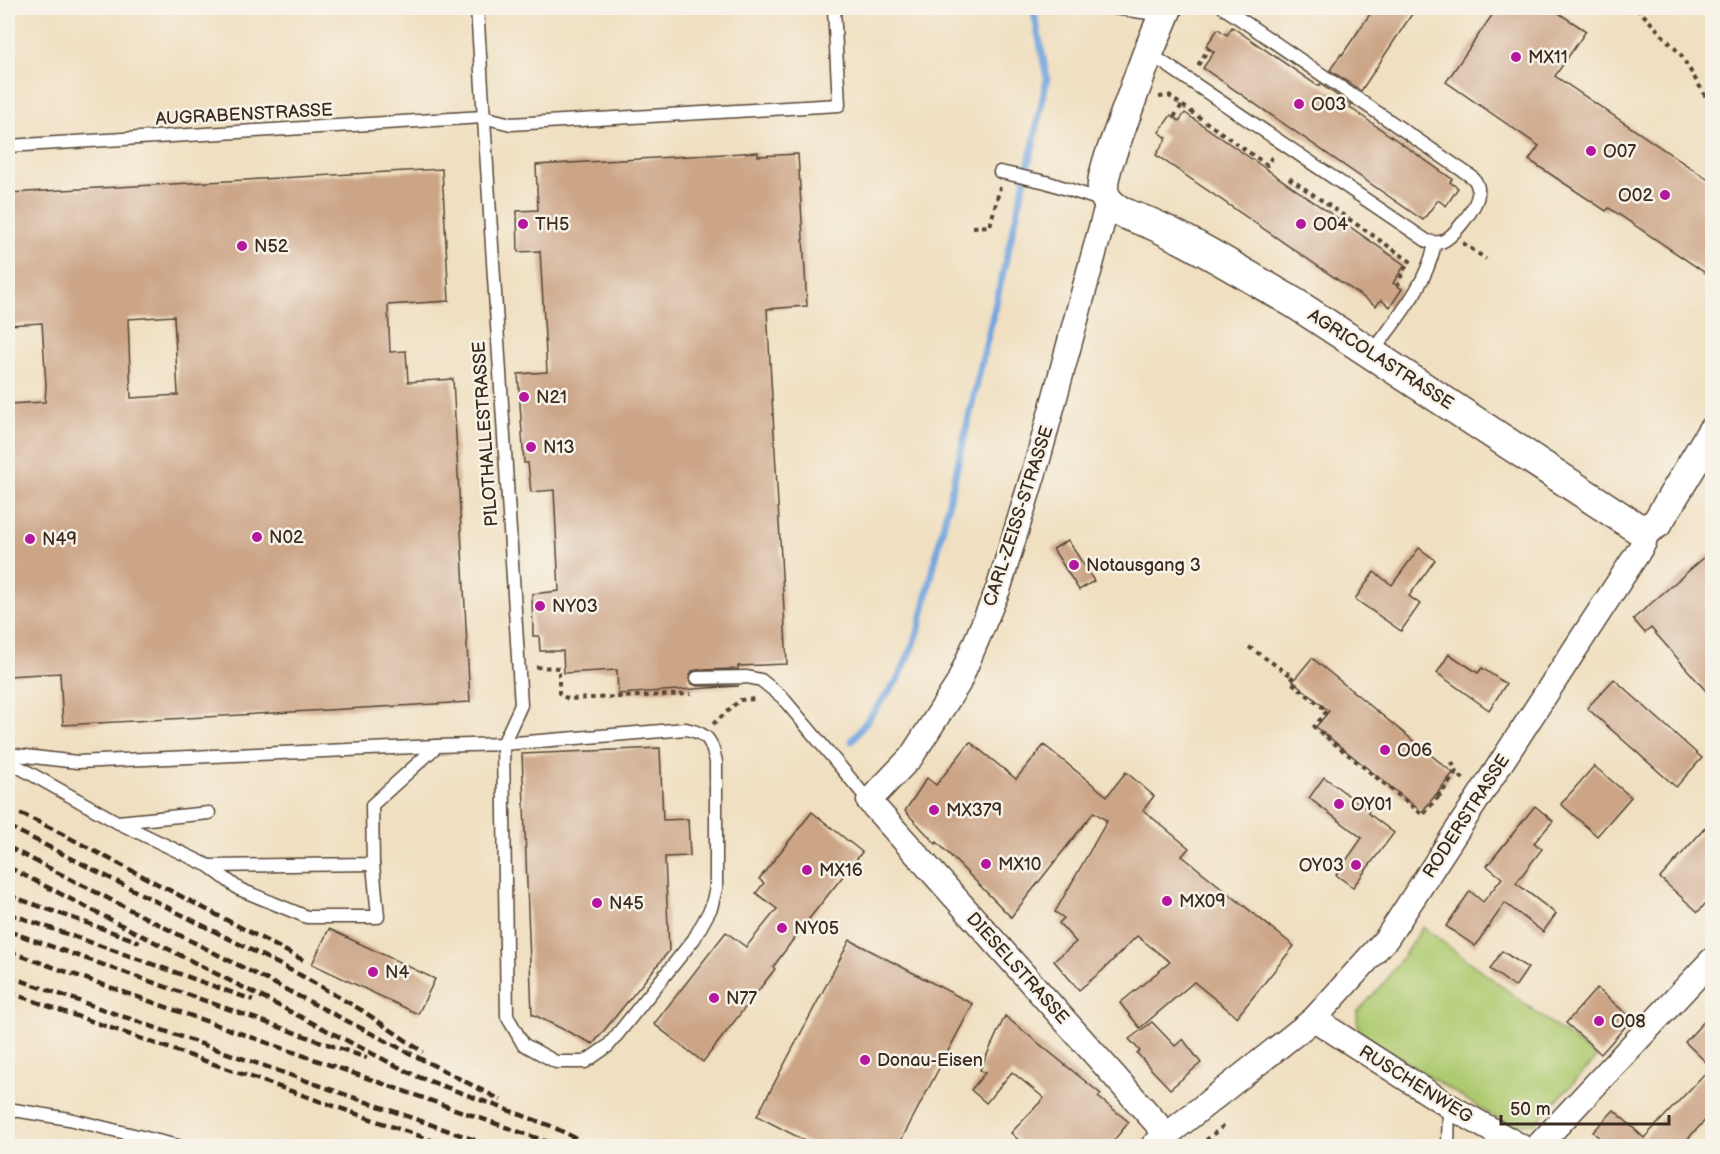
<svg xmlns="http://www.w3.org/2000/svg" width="1720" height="1154" font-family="'Balsamiq Sans',sans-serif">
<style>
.green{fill:#aeca70;stroke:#747a47;stroke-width:1.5}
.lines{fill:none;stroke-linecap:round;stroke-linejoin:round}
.stream{stroke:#72a5de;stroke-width:7}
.building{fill:#cca587;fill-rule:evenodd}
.service-casing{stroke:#564536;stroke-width:15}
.minor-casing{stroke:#564536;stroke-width:27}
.tertiary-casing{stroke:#564536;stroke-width:33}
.path{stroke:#564536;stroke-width:4;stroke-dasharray:4.5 4.5;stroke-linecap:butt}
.service{stroke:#fff;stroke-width:12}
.minor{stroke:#fff;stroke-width:24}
.tertiary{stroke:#fff;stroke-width:30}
.rail{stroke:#3b2a1e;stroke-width:4.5;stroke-dasharray:9 4.5;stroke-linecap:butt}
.poi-dot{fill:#b5179e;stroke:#f7f3e8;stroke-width:2}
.labels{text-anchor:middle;stroke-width:5;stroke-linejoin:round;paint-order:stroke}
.poi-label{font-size:18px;fill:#3b2a1e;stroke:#f7f3e8;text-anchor:start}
.street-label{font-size:18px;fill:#3b2a1e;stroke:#f7f3e8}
</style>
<rect width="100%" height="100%" fill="#f7f3e8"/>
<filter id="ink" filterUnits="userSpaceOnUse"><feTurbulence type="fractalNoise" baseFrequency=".0167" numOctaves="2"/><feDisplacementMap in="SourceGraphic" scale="12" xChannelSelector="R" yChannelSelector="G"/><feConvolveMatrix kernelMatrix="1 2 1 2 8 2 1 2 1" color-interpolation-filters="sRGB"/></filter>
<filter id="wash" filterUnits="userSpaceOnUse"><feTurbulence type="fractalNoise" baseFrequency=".008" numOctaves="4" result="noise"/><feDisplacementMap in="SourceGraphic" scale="24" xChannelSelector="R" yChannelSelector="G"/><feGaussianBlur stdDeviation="1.35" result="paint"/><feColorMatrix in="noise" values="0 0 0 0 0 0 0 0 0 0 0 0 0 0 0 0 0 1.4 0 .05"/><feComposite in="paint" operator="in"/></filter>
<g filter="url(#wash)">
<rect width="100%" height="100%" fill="#f0dfc0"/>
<polygon class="green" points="1423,927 1597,1058 1535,1123 1507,1125 1358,1032 1357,1012 1385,982"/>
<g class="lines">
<polyline class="stream" points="852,741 899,678 918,633 1034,141 1047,78 1033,8"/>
</g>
<g id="blocks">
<g class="building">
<polygon points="1374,8 1416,8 1361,91 1330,70 1341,54 1342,55"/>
<polygon points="1497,8 1551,8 1586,31 1555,76 1713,183 1713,278 1609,208 1606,211 1529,160 1539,146 1446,82"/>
<polygon points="1232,27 1318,86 1320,84 1351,105 1349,107 1452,179 1450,182 1458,188 1446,206 1438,200 1423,220 1203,68 1214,52 1206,46 1218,29 1227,35"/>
<polygon points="1185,113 1405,265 1393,283 1402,289 1390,307 1381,300 1376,306 1156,155 1167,138 1159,132 1171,115 1179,121"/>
<polygon points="758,152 758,156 798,154 807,306 767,309 787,664 738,666 738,669 697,670 692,671 689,678 690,683 697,686 739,686 618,694 617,670 564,673 563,651 540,651 539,636 533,636 532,594 559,591 554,490 531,492 528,463 524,463 518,374 547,372 540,251 518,252 517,211 538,210 536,165"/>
<path d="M 442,169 L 449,301 L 388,305 L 390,352 L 406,351 L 408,382 L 453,379 L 470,702 L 63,725 L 60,673 L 8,676 L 8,404 L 45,402 L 46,385 L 42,323 L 8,325 L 8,193 ZM 174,316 L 178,395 L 131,398 L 128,319 Z"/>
<polygon points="1068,540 1094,581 1079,590 1053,549"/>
<polygon points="1419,548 1435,560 1409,596 1420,604 1401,631 1355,599 1374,572 1392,585"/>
<polygon points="1713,550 1713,699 1651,628 1645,633 1633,619"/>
<polygon points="1449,654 1478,673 1482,668 1506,684 1489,710 1437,673"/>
<polygon points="1312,658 1453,773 1422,812 1316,727 1329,711 1293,681"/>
<polygon points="1614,679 1702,758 1676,787 1587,708"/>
<polygon points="970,742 1016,779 1044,745 1107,796 1126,772 1154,796 1143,810 1189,848 1182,856 1294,946 1237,1017 1194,982 1140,1028 1120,1003 1170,962 1137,936 1103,970 1079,990 1054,961 1076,942 1059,923 1064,918 1055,912 1107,821 1094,812 1011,917 937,842 936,844 905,811 927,778 936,785"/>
<polygon points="660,748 663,820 688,819 690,856 665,857 669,951 593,1044 532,1014 522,754"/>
<polygon points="1594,766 1631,797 1597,836 1561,804"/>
<polygon points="1324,777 1369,811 1368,813 1394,833 1353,887 1336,875 1362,838 1309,798"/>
<polygon points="1535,806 1553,821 1534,843 1542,849 1516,883 1556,914 1543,932 1505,903 1475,946 1446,926 1470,891 1483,902 1502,878 1487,866"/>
<polygon points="812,812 862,852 801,929 773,967 775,969 703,1062 654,1024 726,932 746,947 777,909 756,893 764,883 759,879"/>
<polygon points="1713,819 1713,895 1698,912 1660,878"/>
<polygon points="329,929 435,979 418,1014 312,964"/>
<polygon points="850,940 973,1004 898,1146 815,1146 757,1116"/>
<polygon points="1502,951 1528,968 1515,987 1490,969"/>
<polygon points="1597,988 1632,1019 1601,1054 1566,1023"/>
<polygon points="1713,1012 1713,1112 1681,1146 1608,1146 1593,1132 1614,1110 1644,1138 1711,1067 1685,1042"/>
<polygon points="1005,1016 1101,1094 1098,1097 1129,1122 1109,1146 1025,1146 1011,1133 1044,1098 1012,1072 986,1103 971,1090 985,1073 980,1070"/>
<polygon points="1152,1022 1175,1046 1183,1039 1201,1063 1170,1089 1150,1068 1137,1053 1140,1051 1129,1039"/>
</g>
</g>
</g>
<g filter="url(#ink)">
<use href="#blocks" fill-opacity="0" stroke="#564536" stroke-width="1.5"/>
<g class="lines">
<g class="service-casing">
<g id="service">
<polyline points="1114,8 1163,15"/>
<path d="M 1149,53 L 1427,241 C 1432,242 1436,243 1441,242 C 1453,238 1477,207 1478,194 C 1479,187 1477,182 1472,177 L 1224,8"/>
<polyline points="8,146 483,117 511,124 839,105 834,8"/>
<polyline points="1000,172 1046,182 1104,201"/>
<path d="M 1372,353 C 1397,318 1427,285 1435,243"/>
<polyline points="697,678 747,677 761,680 782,697 869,801"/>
<polyline points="8,754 77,762 437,746"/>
<path d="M 8,761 L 117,822 L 209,866 L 373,864 L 372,805 L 437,746 L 503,744 L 686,729 C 709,734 711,740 716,762 L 716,888 L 711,908 L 694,939 L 608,1046 L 585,1062 L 556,1062 L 523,1044 L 507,1016 L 503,744 L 521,705 L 477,8"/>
<polyline points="118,822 209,813"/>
<polyline points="209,866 239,889 307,917 378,917 373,864"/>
<polyline points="8,1109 69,1119 178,1146"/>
<polyline points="1448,1146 1449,1106"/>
</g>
</g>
<g class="minor-casing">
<g id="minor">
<polyline points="1108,202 1038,459 999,587 958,684 911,757 869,801 1167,1135"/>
<polyline points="1314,1019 1449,1106 1520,1146"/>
<polyline points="1153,1146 1314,1019 1387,938 1637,554 1644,542 1647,529"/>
<polyline points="1538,1146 1712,960"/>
</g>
</g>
<g class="tertiary-casing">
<path id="tertiary" d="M 1167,8 L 1148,53 L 1108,162 C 1105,174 1098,190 1108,201 C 1118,214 1138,218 1152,224 C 1202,247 1249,277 1296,304 L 1637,528 L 1647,529 L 1657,523 L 1712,432"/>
</g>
<g class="path">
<polyline points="1637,8 1681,55 1712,107"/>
<polyline points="1198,65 1209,48"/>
<polyline points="1159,97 1169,96 1267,165 1272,157"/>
<polyline points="1174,117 1182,105"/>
<polyline points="1289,178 1410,261 1403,271 1398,285"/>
<polyline points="973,227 990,226 1000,187"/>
<polyline points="1463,243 1486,259"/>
<polyline points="1249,647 1293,677"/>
<polyline points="536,667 559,668 559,693 568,699 691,694"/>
<polyline points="1293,676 1290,681 1327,711 1314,727 1423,815 1440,795"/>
<polyline points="713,724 740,700 756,699"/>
<polyline points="1452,762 1456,773"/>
<polyline points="1437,793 1440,795 1456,773 1465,780"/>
<polyline points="1199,1146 1222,1127 1218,1123"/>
</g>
<use href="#service" class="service"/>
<use href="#minor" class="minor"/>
<use href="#tertiary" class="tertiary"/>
<g class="rail">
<polyline points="8,808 43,824 303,960"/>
<polyline points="8,826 300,975 363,1011 423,1052"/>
<polyline points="8,847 501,1100"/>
<polyline points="8,867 416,1076 551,1126 591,1146"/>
<polyline points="8,895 140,942"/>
<polyline points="8,913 253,1000"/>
<polyline points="8,931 367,1058"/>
<polyline points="8,951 559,1146"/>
<polyline points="8,976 492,1146"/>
<polyline points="8,992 448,1146"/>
</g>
</g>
</g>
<g class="poi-dot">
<circle cx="1516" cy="57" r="6"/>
<circle cx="1299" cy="104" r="6"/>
<circle cx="1591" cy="151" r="6"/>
<circle cx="1665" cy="195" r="6"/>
<circle cx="523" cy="224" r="6"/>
<circle cx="1301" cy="224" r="6"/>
<circle cx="242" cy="246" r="6"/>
<circle cx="524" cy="397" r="6"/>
<circle cx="531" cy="447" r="6"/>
<circle cx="257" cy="537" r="6"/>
<circle cx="30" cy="539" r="6"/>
<circle cx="1074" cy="565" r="6"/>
<circle cx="540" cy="606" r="6"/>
<circle cx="1385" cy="750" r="6"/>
<circle cx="1339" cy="804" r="6"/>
<circle cx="934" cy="810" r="6"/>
<circle cx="986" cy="864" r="6"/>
<circle cx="1356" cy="865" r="6"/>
<circle cx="807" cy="870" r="6"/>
<circle cx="1167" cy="901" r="6"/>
<circle cx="597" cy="903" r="6"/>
<circle cx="782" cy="928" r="6"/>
<circle cx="373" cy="972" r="6"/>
<circle cx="714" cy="998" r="6"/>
<circle cx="1599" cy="1021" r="6"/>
<circle cx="865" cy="1060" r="6"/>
</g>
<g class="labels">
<g class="poi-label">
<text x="1528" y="63">MX11</text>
<text x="1311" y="110">O03</text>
<text x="1603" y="157">O07</text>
<text x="1653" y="201" text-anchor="end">O02</text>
<text x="535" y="230">TH5</text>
<text x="1313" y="230">O04</text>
<text x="254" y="252">N52</text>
<text x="536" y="403">N21</text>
<text x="543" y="453">N13</text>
<text x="269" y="543">N02</text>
<text x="42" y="545">N49</text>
<text x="1086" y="571">Notausgang 3</text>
<text x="552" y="612">NY03</text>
<text x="1397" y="756">O06</text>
<text x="1351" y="810">OY01</text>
<text x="946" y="816">MX379</text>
<text x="998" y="870">MX10</text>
<text x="1344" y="871" text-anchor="end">OY03</text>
<text x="819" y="876">MX16</text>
<text x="1179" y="907">MX09</text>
<text x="609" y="909">N45</text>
<text x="794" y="934">NY05</text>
<text x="385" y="978">N4</text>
<text x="726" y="1004">N77</text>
<text x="1611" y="1027">O08</text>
<text x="877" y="1066">Donau-Eisen</text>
</g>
<g class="street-label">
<text transform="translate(244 114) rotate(-3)" y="6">AUGRABENSTRASSE</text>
<text transform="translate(1381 359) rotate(33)" y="6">AGRICOLASTRASSE</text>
<text transform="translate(485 434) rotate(-94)" y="6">PILOTHALLESTRASSE</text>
<text transform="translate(1018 516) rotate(-72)" y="6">CARL-ZEISS-STRASSE</text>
<text transform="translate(1466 816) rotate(-57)" y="6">RODERSTRASSE</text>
<text transform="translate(1018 968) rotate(48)" y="6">DIESELSTRASSE</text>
<text transform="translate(1416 1084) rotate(32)" y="6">RUSCHENWEG</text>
</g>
</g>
<rect width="1720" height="1154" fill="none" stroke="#f7f3e8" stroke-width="30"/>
<path d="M1501 1115v9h168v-9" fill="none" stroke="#3b2a1e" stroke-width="3"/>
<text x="1510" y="1115" font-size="18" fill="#3b2a1e" stroke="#f7f3e8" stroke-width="4.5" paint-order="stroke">50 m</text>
</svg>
